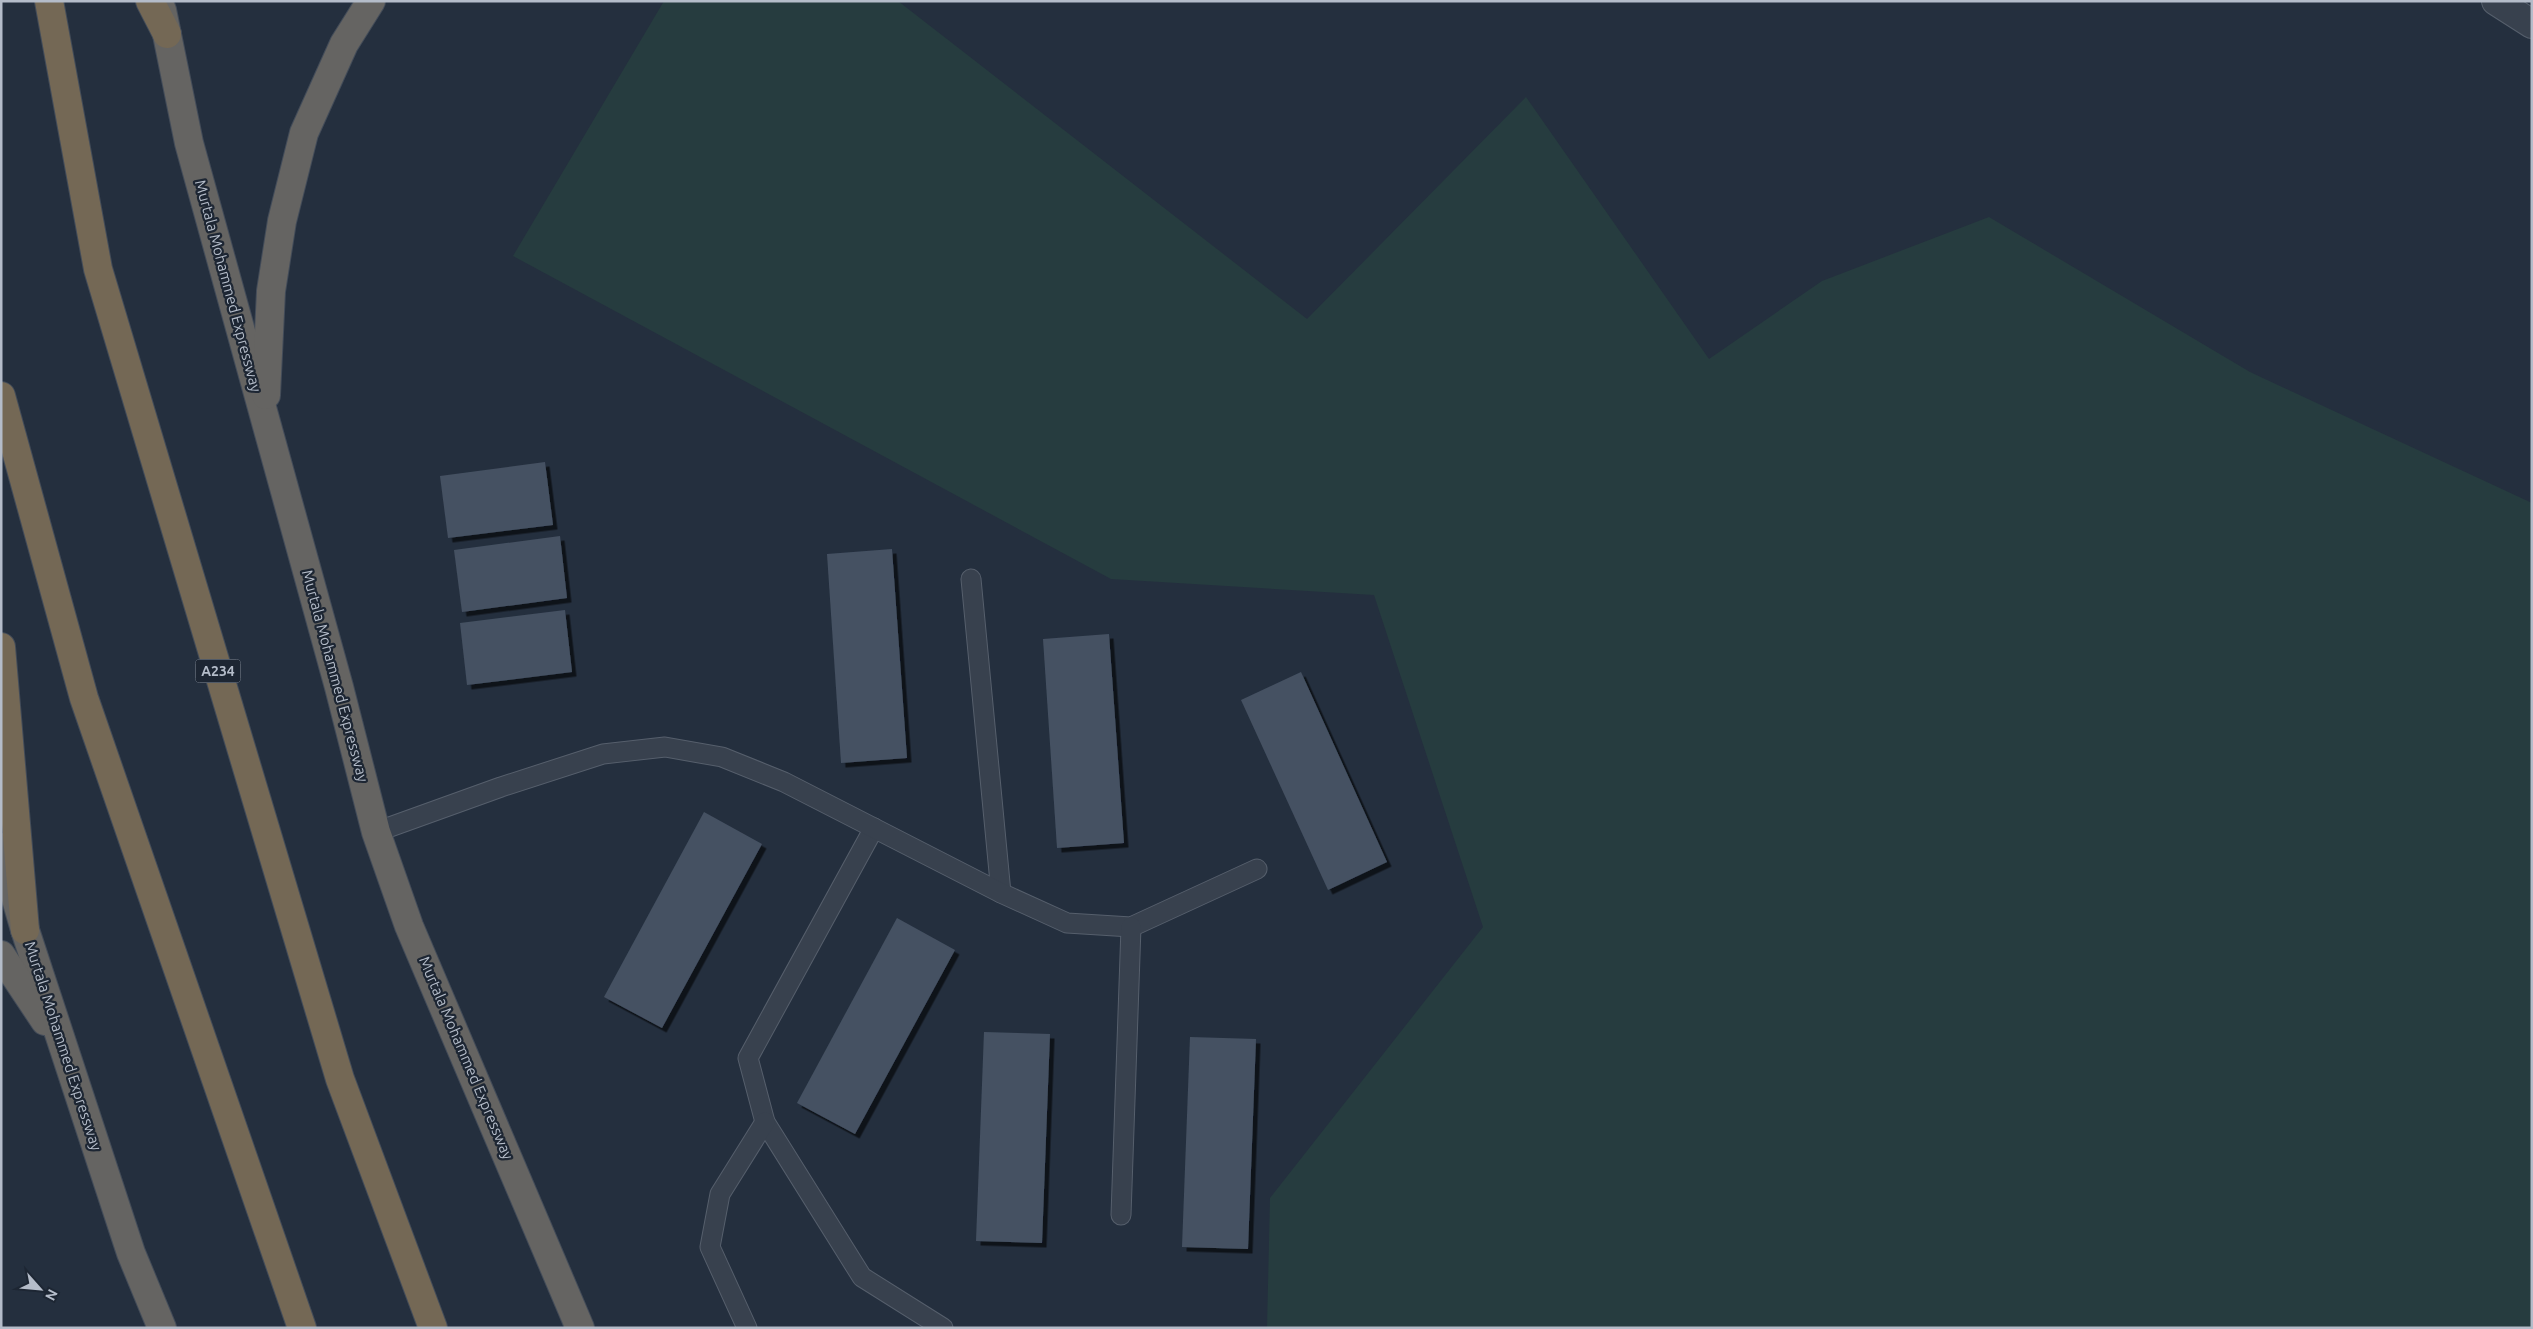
<svg xmlns="http://www.w3.org/2000/svg" width="2533" height="1329" font-family="Ubuntu,sans-serif">
<style>
.green{fill:#263c3f}
.building{fill:#455162;filter:url(#shadow)}
.lines{fill:none;stroke-linecap:round;stroke-linejoin:round}
.service-casing{stroke:#565f6c;stroke-width:21}
.minor-casing{stroke:#565f6c;stroke-width:30}
.trunk-casing{stroke:#434c59;stroke-width:30}
.motorway-casing{stroke:#434c59;stroke-width:30}
.service{stroke:#38414e;stroke-width:19}
.minor{stroke:#38414e;stroke-width:28}
.trunk{stroke:#656462;stroke-width:28}
.motorway{stroke:#746855;stroke-width:28}
.labels{text-anchor:middle;stroke-width:4.5;stroke-linejoin:round;paint-order:stroke}
.shield{fill:#1d2633;stroke:#878f9c;stroke-width:1}
.shield-label{font-size:14px;font-weight:bold;fill:#b4bcc9}
.street-label{font-size:15px;fill:#b4bcc9;stroke:#1d2633}
</style>
<defs>
<filter id="shadow"><feDropShadow dx="4.5" dy="4.5" stdDeviation="0" flood-color="#0009"/></filter>
</defs>
<rect width="100%" height="100%" fill="#242f3e"/>
<polygon class="green" points="664,1 898,1 1307,319 1526,97 1709,359 1822,281 1989,217 2250,372 2532,503 2532,1328 1267,1328 1270,1198 1483,927 1374,595 1111,579 513,256"/>
<g class="building">
<polygon points="545,462 553,525 448,538 440,476"/>
<polygon points="560,536 567,598 462,612 454,550"/>
<polygon points="892,549 907,758 841,763 827,554"/>
<polygon points="565,610 572,672 467,685 460,623"/>
<polygon points="1109,634 1124,843 1057,848 1043,639"/>
<polygon points="1301,672 1387,862 1328,890 1241,700"/>
<polygon points="704,812 762,844 662,1028 604,997"/>
<polygon points="897,918 955,950 855,1134 797,1103"/>
<polygon points="984,1032 1050,1034 1042,1243 976,1241"/>
<polygon points="1190,1037 1256,1039 1248,1249 1182,1247"/>
</g>
<g class="lines">
<g class="service-casing">
<g id="service">
<polyline points="971,579 1001,893"/>
<polyline points="874,828 748,1058 765,1122 862,1277 943,1328"/>
<polyline points="376,832 501,787 603,754 665,747 722,757 784,782 1001,893 1067,923 1131,927 1257,869"/>
<polyline points="1121,1215 1131,927"/>
<polyline points="747,1328 710,1247 720,1194 765,1122"/>
</g>
</g>
<g class="minor-casing">
<polyline id="minor" points="2496,1 2532,24"/>
</g>
<g class="trunk-casing">
<g id="trunk">
<polyline points="162,10 189,143 339,687 376,832 409,926 580,1328"/>
<polyline points="266,395 271,291 282,221 304,133 344,44 371,1"/>
<polyline points="1,847 25,930 131,1253 162,1328"/>
<polyline points="1,955 45,1021"/>
</g>
</g>
<g class="motorway-casing">
<g id="motorway">
<polyline points="49,1 98,269 340,1079 433,1328"/>
<polyline points="150,1 167,34"/>
<polyline points="1,396 84,698 302,1328"/>
<polyline points="1,647 25,930"/>
</g>
</g>
<use href="#service" class="service"/>
<use href="#minor" class="minor"/>
<use href="#trunk" class="trunk"/>
<use href="#motorway" class="motorway"/>
</g>
<g class="labels">
<rect class="shield" x="195.5" y="659.5" width="45" height="23" rx="4"/>
<g class="shield-label">
<text x="218" y="676">A234</text>
</g>
<g class="street-label">
<text transform="translate(228 286) rotate(75)" y="5">Murtala Mohammed Expressway</text>
<text transform="translate(335 676) rotate(75)" y="5">Murtala Mohammed Expressway</text>
<text transform="translate(63 1046) rotate(72)" y="5">Murtala Mohammed Expressway</text>
<text transform="translate(466 1058) rotate(67)" y="5">Murtala Mohammed Expressway</text>
</g>
</g>
<rect width="2533" height="1329" fill="none" stroke="#b4bcc9" stroke-width="5"/>
<g transform="translate(40 1289) rotate(117)" stroke="#1d2633" stroke-width="4" paint-order="stroke">
<path d="M0-4L9 19L0 12L-9 19Z" fill="#b4bcc9"/>
<text y="-8" font-size="14" font-weight="bold" text-anchor="middle" fill="#b4bcc9">N</text>
</g>
</svg>
